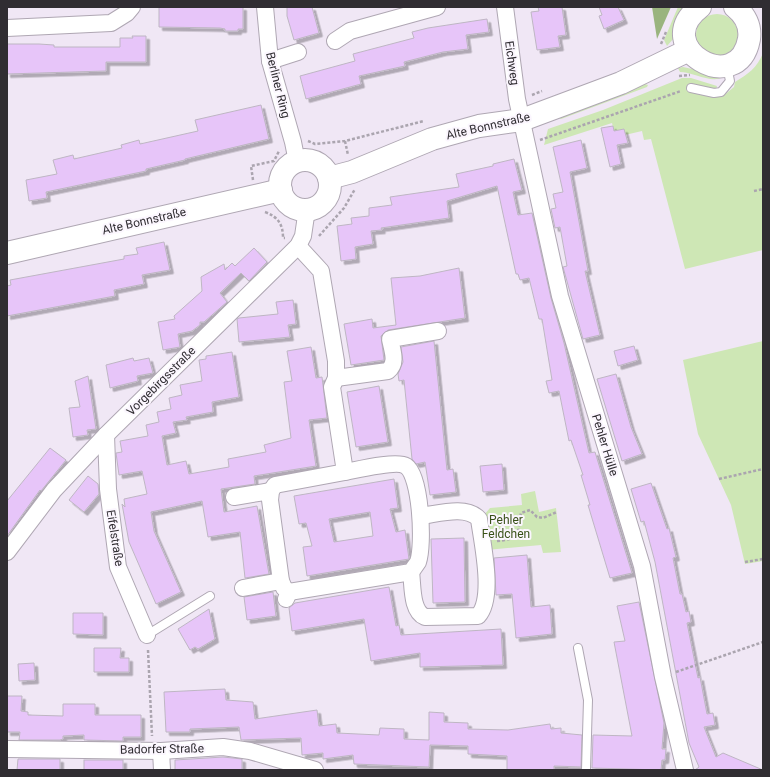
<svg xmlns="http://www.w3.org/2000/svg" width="770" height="777" font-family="Roboto,sans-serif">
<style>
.green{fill:#cee7b5}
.forest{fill:#9ab47e}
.building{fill:#e7c5f9;stroke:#beb6c3;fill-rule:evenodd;filter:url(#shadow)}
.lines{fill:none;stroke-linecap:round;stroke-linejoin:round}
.lane-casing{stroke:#afa7b3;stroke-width:10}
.street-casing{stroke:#afa7b3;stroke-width:18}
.secondary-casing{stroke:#afa7b3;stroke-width:24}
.path{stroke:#aba5af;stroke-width:2.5;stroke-dasharray:3 2;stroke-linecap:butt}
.lane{stroke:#fff;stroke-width:8}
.street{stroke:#fff;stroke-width:16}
.secondary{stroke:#fff;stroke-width:22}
.labels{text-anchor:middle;stroke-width:4;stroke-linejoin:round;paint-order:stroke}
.street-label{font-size:12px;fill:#302d32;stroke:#fbf6fe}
.park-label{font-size:12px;fill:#385017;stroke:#fbf6fe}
</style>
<defs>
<filter id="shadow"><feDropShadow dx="3.5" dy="3.5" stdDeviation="0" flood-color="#0004"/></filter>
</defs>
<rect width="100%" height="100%" fill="#f0e7f5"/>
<g class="green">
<polygon points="678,7 687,7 674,38 667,46 664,40"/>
<circle cx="717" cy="35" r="21"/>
<path d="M 763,53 L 763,250 L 685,269 L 651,139 L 644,140 L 642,131 L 625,135 L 614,131 L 612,123 L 544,145 L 548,129 L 603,110 L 682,78 L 691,78 L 717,86 L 716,89 L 691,92 L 702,95 L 723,96 L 734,87 L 735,82 C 748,74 757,68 763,53 Z"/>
<path d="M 683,67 L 720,75 L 722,77 C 713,84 692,72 680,72 L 678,68 Z"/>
<polygon points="645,84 648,85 647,87 561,119 557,117"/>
<polygon points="763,341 763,561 745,564 731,505 698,434 683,360"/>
<polygon points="535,491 539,512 556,508 561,552 543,553 541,545 487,550 484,515 490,508 522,505 521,494"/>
</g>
<polygon class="forest" points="652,7 671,7 657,39"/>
<g class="building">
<polygon points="159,7 243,7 243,29 238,29 238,31 225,31 225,29 220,28 159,27"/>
<polygon points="287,7 312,7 319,33 294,40 287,16"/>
<polygon points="538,7 562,7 566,35 558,36 560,47 537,50 531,12 539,11"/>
<polygon points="599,7 618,7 624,20 604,29 599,16 602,15"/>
<polygon points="487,19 489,32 466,35 468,49 443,52 404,62 405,66 359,76 361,84 306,99 300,76 355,61 353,54 414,38 412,32 428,28"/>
<polygon points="132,36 146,36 146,62 106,62 106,71 7,74 7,44 39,44 54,45 54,47 120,47 120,38 133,38"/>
<polygon points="261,105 269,139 185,159 185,160 146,169 146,171 46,192 47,198 29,201 26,180 57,174 53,160 73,155 74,159 122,148 121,145 139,140 140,144 198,131 195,120"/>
<polygon points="613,126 614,131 624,129 628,143 617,145 621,164 610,167 601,128"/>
<polygon points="581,140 587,168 570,172 588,271 585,271 600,335 583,339 563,267 567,266 560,227 555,228 551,209 556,208 553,194 563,192 553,147"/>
<polygon points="514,159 522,190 513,192 518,215 532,213 551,298 564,343 589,453 595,452 632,573 610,578 588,505 590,505 581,475 583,475 571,440 569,441 559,391 549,393 546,381 552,380 542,319 539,319 529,278 520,280 518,274 516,274 497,186 447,201 449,218 381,228 382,230 371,231 373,244 355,247 356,259 341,261 337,226 352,224 351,218 369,216 369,208 392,205 390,197 459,187 456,174 493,166 493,164"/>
<polygon points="164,242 170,270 142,275 144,284 114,290 115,296 7,316 7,286 11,285 10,280 124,259 124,256 138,254 136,248"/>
<polygon points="254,248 267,262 249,281 241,273 220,293 227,302 204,322 200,322 200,325 192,331 178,334 180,347 163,350 158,322 175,319 174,316 202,291 201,277 224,264 225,270 232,263 235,266"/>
<polygon points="459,268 465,318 388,330 381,336 384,360 351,365 344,324 372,319 373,328 396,325 391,278 420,276"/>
<polygon points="293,300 296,324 288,325 290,337 239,342 237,319 239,318 278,314 276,302"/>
<polygon points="434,341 447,470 453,469 456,492 430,495 425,462 416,464 412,459 404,380 399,381 398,374 403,362 401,347"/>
<polygon points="634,346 638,360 618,366 614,351"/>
<polygon points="311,347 316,378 322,377 327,418 309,420 316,466 254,476 255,484 221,489 224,512 257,506 269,574 245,578 240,532 208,537 202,501 151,512 154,531 181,592 156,604 129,542 122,504 125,507 124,499 147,494 142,471 119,475 116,453 122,452 120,441 148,436 146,425 159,422 157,412 171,409 169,398 182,395 180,385 202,381 199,360 206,359 206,356 232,352 239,397 212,402 213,412 186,417 187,420 173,422 176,433 162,436 167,465 186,461 189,474 229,467 228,459 266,452 264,445 291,438 284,382 292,381 287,351"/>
<polygon points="133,358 134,361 149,358 153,373 137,376 138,381 110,388 106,365"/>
<polygon points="616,374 631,427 642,454 622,461 597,379"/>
<polygon points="88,376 96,429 87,430 88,435 73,437 69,408 80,407 75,381"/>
<polygon points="379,386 388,442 356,447 347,392"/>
<polygon points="50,448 66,460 41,491 40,490 7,536 7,501"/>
<polygon points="502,464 504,490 483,492 480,466"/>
<polygon points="88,476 98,484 99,494 84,512 69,500"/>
<path d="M 394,479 L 398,508 L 390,509 L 396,532 L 405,530 L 409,559 L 307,576 L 303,547 L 312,546 L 306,523 L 299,524 L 294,496 ZM 370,512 L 373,536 L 334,542 L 329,519 Z"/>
<polygon points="651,483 667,529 669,528 676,557 673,558 680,594 682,594 686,612 689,611 691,622 687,623 698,678 700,677 707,714 713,713 715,725 704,727 716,757 723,753 763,770 695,770 699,767 689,743 655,562 644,521 641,522 631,489"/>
<polygon points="464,538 465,602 433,603 431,539"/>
<polygon points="527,555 531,607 550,605 552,634 516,638 512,594 496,595 494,558"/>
<polygon points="389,587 396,626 399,625 401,635 501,629 503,665 420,667 420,653 371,661 364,619 292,631 289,608 295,603"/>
<polygon points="273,592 276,616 247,620 244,597"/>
<polygon points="639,602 664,723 662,749 666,749 665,760 662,760 661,770 592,768 593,735 632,736 614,642 625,641 617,606"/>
<polygon points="209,609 215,639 198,649 195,647 190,650 178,629"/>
<polygon points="73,613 103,613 103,635 73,634"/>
<polygon points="94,648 121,648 120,658 129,658 129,672 94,672"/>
<polygon points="34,663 35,680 19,681 18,664"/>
<polygon points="225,689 226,700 253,702 255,719 317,710 319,726 336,724 337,733 379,735 380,728 404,729 404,739 429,740 429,712 444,713 444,722 468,723 468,729 508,730 550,724 551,729 561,728 561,733 582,735 581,767 554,766 554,770 507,770 507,756 468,754 468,746 430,745 429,767 354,764 353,755 323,759 323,753 302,755 301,738 241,740 239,727 190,729 190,732 166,732 164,692"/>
<polygon points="7,696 22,696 21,711 28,712 28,715 63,716 63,704 95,704 95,715 141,715 141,737 123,737 123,741 84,740 84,735 63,736 63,739 60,740 19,740 20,732 7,732"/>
<polygon points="223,757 242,759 242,770 175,770 175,760"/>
<polygon points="18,759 60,759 60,770 17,770"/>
<rect x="84" y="760" width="39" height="10"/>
</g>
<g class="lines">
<g class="lane-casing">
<g id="lane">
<polyline points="691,88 714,93 721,92 730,81 727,66"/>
<polyline points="147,635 210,596"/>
<polyline points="578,648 588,700 586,770"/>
</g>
</g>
<g class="street-casing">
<g id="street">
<polyline points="265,7 270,61 293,142 297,162"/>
<polyline points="505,7 517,99 560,296 642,566 663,677 685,770"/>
<polyline points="7,28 111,23 127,13 132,7"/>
<polyline points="335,41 350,31 437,7"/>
<polyline points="270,61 298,52"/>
<path d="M 336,378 L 388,371 C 398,363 392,350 390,339 L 438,331"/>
<polyline points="106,435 108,489 118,567 147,635"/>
<polyline points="234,497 271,491"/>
<polyline points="7,552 54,490 106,435 298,246 303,236 307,209"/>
<path d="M 411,572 C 413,586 411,611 425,617 L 478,616 C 495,598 482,542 479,519 C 466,505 438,514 421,516"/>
<polyline points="243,588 281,581"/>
<path d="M 289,592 L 411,572 C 413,569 416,565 418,562 C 424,545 421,476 406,466 C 397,460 356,470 345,472"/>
<polyline points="286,599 289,592 284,588 281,581 270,500 271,491 275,485 345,472 332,387 336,378 336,361 321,271 298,246"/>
<polyline points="7,749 161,751 223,747 250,751 315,770"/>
<polyline points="161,751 162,770"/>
</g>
</g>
<g class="secondary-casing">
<g id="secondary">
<path d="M 700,7 C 648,47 738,99 749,39 C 751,26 745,15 735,7"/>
<circle cx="305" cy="185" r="25"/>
<polyline points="329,178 352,172 432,139 479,126 522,120 621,83 689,50"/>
<polyline points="7,253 281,190"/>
</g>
</g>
<g class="path">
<polyline points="661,44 666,32"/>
<polyline points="679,76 690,75"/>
<polyline points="532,95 542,91"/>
<polyline points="540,140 681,91"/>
<polyline points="308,141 315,144 345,141 424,121"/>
<polyline points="345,141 348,155"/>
<polyline points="253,180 251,166 274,161 279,151"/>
<polyline points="754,191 763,189"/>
<path d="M 265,212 C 278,217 283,224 283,238 L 285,238"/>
<polyline points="319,236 344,208 355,189"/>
<polyline points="719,479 763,469"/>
<path d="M 497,541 C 524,538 516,535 521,513 L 530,510 L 537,517 L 543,518 L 557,512"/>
<polyline points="745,562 763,559"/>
<polyline points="148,650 152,736"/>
<polyline points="676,672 763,642"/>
</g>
<use href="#lane" class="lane"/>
<use href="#street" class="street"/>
<use href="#secondary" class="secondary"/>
</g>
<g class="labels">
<g class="street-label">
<text transform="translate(512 63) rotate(82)" y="4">Eichweg</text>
<text transform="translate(278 85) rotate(76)" y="4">Berliner Ring</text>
<text transform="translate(488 126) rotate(-13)" y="4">Alte Bonnstraße</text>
<text transform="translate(144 221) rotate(-13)" y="4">Alte Bonnstraße</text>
<text transform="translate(161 381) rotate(-45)" y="4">Vorgebirgsstraße</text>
<text transform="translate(605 445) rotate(73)" y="4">Pehler Hülle</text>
<text transform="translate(115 538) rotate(81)" y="4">Eifelstraße</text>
<text transform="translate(162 749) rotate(-1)" y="4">Badorfer Straße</text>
</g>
<g class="park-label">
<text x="506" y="524">Pehler<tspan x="506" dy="14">Feldchen</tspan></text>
</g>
</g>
<rect width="770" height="777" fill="none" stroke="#302d32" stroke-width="16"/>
</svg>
